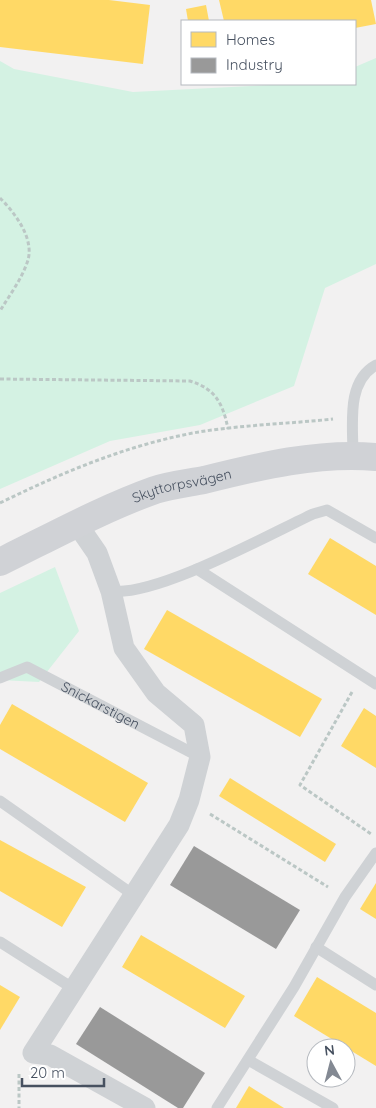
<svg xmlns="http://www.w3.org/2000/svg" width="376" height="1108" font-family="Quicksand,sans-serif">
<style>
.green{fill:#d4f2e3}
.homes{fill:#ffd966}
.industry{fill:#999}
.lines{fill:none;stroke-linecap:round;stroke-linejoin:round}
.path{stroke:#bbc7c5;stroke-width:3;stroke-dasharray:4 2.5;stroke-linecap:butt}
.lane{stroke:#cfd2d5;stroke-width:11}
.street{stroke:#cfd2d5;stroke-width:21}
.secondary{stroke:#d0d2d6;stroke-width:28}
.labels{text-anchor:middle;stroke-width:5;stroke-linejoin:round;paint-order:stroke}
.street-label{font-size:14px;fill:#475160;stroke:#fff}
</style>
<rect width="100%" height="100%" fill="#f2f1f1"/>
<g class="green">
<polygon points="376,58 376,264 325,288 294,386 200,425 110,441 0,489 0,61 14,69 133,92 291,84 355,84 355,67"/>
<polygon points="55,567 79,631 39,682 0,680 0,593"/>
</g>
<g class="homes">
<polygon points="0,0 109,0 150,5 143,64 0,47"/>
<polygon points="219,0 371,0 376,24 355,28 355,21 224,21"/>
<polygon points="206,5 209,21 188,21 186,9"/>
<polygon points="330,538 376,566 376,615 308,574"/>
<polygon points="167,610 322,699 300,737 144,649"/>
<polygon points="12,704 148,783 125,822 0,749 0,725"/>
<polygon points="364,708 376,716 376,768 341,746"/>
<polygon points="230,778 336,844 325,862 219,796"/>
<polygon points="0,840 86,887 62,927 0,891"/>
<polygon points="376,883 376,919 360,909"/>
<polygon points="141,935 245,996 225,1028 122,967"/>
<polygon points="317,977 376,1013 376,1066 294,1016"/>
<polygon points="0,985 20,997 0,1030"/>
<polygon points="249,1086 284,1108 236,1108"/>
</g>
<g class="industry">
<polygon points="194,846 300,910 276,949 170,885"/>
<polygon points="100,1007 205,1073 183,1108 178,1108 76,1044"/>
</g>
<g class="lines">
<g class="path">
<path d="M 0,198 C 15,213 36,240 27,263 C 21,280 9,296 0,311"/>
<path d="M 0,379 L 190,381 C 216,389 223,404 228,429"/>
<path d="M 0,503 C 61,473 125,446 193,433 C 238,425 287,424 333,419"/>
<polyline points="352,692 300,785 371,834"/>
<polyline points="210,814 328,887"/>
<polyline points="19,1074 19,1108"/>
</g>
<g class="lane">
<path d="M 353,455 C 353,425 346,381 376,365"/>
<polyline points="197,569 376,684"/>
<path d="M 111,591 C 156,597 268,535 313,514 L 327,510 L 376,538"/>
<path id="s1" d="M 0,678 L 27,667 L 200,757"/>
<polyline points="0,801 135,896"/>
<polyline points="0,942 74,989"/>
<polyline points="316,947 376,985"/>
<polyline points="248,1060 333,1108"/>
<polyline points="217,1108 294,987 345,897 376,853"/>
</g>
<polyline class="street" points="77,524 97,553 111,591 124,648 156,693 194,725 200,757 189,800 179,825 33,1053 50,1055 145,1108"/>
<path class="secondary" id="s2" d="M 0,562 C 51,537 102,509 155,490 C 170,485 188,483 204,480 C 260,466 318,452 376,457"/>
</g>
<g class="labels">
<g class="street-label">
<text dy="5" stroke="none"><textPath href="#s2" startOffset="198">Skyttorpsvägen</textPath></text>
<text dy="5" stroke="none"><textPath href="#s1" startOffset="112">Snickarstigen</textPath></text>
</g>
</g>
<rect x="181" y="20" width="175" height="65" fill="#ffffff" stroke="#b5b9bf"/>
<rect x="191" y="32" width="25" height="15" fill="#ffd966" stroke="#b5b9bf"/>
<text x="226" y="45" font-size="15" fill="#475160">Homes</text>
<rect x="191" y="58" width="25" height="15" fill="#999999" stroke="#b5b9bf"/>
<text x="226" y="70" font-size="15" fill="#475160">Industry</text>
<g transform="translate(331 1063) rotate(353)"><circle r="24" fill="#ffffff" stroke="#b5b9bf"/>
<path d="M0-4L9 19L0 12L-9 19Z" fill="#838993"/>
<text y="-8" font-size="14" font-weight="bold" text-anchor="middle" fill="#475160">N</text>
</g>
<path d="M22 1078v8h82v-8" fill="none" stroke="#475160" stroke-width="2.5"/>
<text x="30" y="1078" font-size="15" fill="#475160" stroke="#ffffff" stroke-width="4" paint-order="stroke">20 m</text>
</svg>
